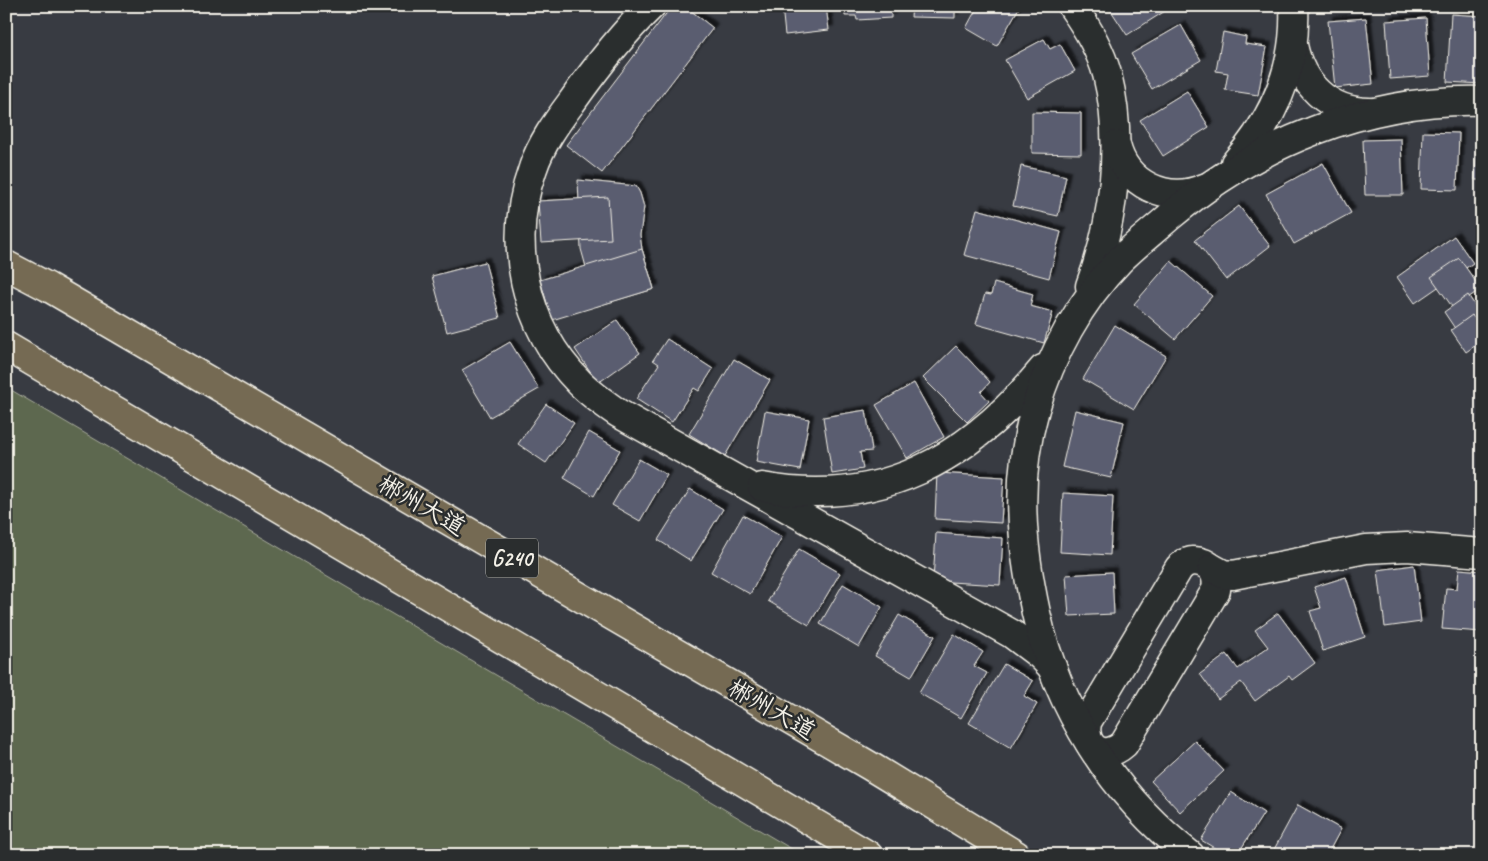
<svg xmlns="http://www.w3.org/2000/svg" width="1488" height="861" font-family="Caveat,'LXGW WenKai TC',sans-serif">
<style>
.green{fill:#5d674f;stroke:#a8ac9c}
.building{fill:#5a5d6f;stroke:#f4f1e8;filter:url(#shadow)}
.lines{fill:none;stroke-linecap:round;stroke-linejoin:round}
.minor-casing{stroke:#f4f1e8;stroke-width:31}
.highway-casing{stroke:#f4f1e8;stroke-width:31}
.minor{stroke:#2a2d2e;stroke-width:28}
.highway{stroke:#746b52;stroke-width:28}
.labels{text-anchor:middle;stroke-width:5;stroke-linejoin:round;paint-order:stroke}
.shield{fill:#2a2d2e;stroke:#b7b6b0;stroke-width:1}
.shield-label{font-size:22px;font-weight:bold;fill:#f4f1e8}
.street-label{font-size:24px;fill:#f4f1e8;stroke:#2a2d2e}
</style>
<defs>
<filter id="shadow"><feDropShadow dx="4.5" dy="-4.5" stdDeviation="1" flood-color="#0009"/></filter>
</defs>
<rect width="100%" height="100%" fill="#383b42"/>
<filter id="ink" filterUnits="userSpaceOnUse"><feTurbulence type="fractalNoise" baseFrequency=".02" numOctaves="2"/><feDisplacementMap in="SourceGraphic" scale="10" xChannelSelector="R" yChannelSelector="G"/><feConvolveMatrix kernelMatrix="1 2 1 2 8 2 1 2 1" color-interpolation-filters="sRGB"/></filter>
<g filter="url(#ink)">
<polygon class="green" points="6,387 802,855 6,855"/>
<g class="building">
<polygon points="672,6 685,6 713,28 602,173 566,145"/>
<polygon points="782,6 826,6 829,30 785,35"/>
<polygon points="845,6 891,6 891,18 857,20 856,16 845,16"/>
<polygon points="912,6 955,6 955,18 911,17"/>
<polygon points="978,6 1020,6 997,46 966,28"/>
<polygon points="1108,6 1173,6 1127,35"/>
<polygon points="1451,14 1482,16 1482,84 1447,82"/>
<polygon points="1366,18 1373,84 1335,88 1328,21"/>
<polygon points="1426,18 1430,76 1390,79 1386,21"/>
<polygon points="1181,25 1201,60 1152,89 1131,54"/>
<polygon points="1223,32 1246,37 1245,44 1267,47 1258,95 1225,90 1228,73 1216,71"/>
<polygon points="1044,39 1050,49 1060,44 1075,71 1027,98 1005,60"/>
<polygon points="1187,91 1209,127 1163,156 1140,120"/>
<polygon points="1032,112 1081,113 1081,154 1032,153"/>
<polygon points="1478,125 1482,125 1482,180 1475,180"/>
<polygon points="1423,132 1459,133 1457,190 1421,189"/>
<polygon points="1401,139 1403,195 1365,195 1363,140"/>
<polygon points="1323,163 1351,213 1294,244 1266,194"/>
<polygon points="1021,166 1066,176 1058,216 1013,206"/>
<polygon points="578,180 636,186 640,193 644,207 640,235 642,249 654,289 597,306 581,249"/>
<polygon points="608,197 611,239 541,243 538,201"/>
<polygon points="1239,206 1270,246 1226,280 1195,240"/>
<polygon points="977,209 1061,232 1049,278 964,255"/>
<polygon points="1454,236 1473,263 1415,303 1397,277"/>
<polygon points="642,249 654,289 552,320 540,280"/>
<polygon points="1459,258 1481,289 1453,308 1431,277"/>
<polygon points="1171,261 1212,296 1175,339 1134,304"/>
<polygon points="485,262 500,318 447,332 432,276"/>
<polygon points="994,283 1033,294 1030,306 1053,312 1044,343 976,324 985,294 991,295"/>
<polygon points="1468,295 1480,313 1456,330 1444,312"/>
<polygon points="1472,315 1482,329 1482,341 1466,352 1451,330"/>
<polygon points="617,320 640,353 598,383 575,349"/>
<polygon points="1115,325 1166,356 1134,409 1083,379"/>
<polygon points="667,339 713,369 699,391 694,388 672,422 636,399 659,364 653,360"/>
<polygon points="510,342 539,389 490,417 462,370"/>
<polygon points="956,346 990,382 981,392 989,401 967,422 923,378"/>
<polygon points="734,359 770,380 725,456 689,434"/>
<polygon points="914,383 944,437 907,458 876,405"/>
<polygon points="546,404 574,423 546,463 518,444"/>
<polygon points="866,410 872,451 860,452 863,469 832,474 823,417"/>
<polygon points="1075,410 1124,422 1111,478 1062,467"/>
<polygon points="765,411 809,419 800,470 756,462"/>
<polygon points="589,432 620,450 594,496 564,478"/>
<polygon points="639,459 667,475 640,521 612,505"/>
<polygon points="937,473 1004,477 1001,523 935,519"/>
<polygon points="690,489 723,509 691,561 658,540"/>
<polygon points="1063,493 1113,496 1110,555 1060,552"/>
<polygon points="743,515 782,537 750,594 711,572"/>
<polygon points="936,533 1003,538 1000,585 933,581"/>
<polygon points="799,549 840,573 809,625 768,601"/>
<polygon points="1414,565 1421,622 1385,627 1378,570"/>
<polygon points="1459,569 1482,571 1482,632 1442,629 1446,588 1457,589"/>
<polygon points="1112,572 1114,614 1069,616 1066,575"/>
<polygon points="1346,577 1365,637 1323,651 1310,611 1321,608 1314,587"/>
<polygon points="843,584 882,607 859,647 820,624"/>
<polygon points="1278,613 1315,663 1292,680 1289,676 1255,701 1241,682 1218,699 1200,674 1227,654 1238,669 1268,647 1255,630"/>
<polygon points="899,615 935,636 911,677 875,656"/>
<polygon points="954,634 983,652 974,666 987,673 961,718 919,693"/>
<polygon points="1004,664 1033,681 1024,696 1037,704 1011,748 969,723"/>
<polygon points="1195,741 1224,771 1180,812 1151,781"/>
<polygon points="1231,792 1264,813 1237,855 1226,855 1201,840"/>
<polygon points="1298,805 1341,829 1327,855 1271,855"/>
</g>
<g class="lines">
<g class="minor-casing">
<g id="minor">
<path d="M 651,6 C 621,35 595,69 571,103 C 556,123 541,144 533,168 C 506,242 524,327 580,383 C 591,394 605,404 618,413 L 1012,634 L 1040,655 L 1052,667"/>
<path d="M 1072,6 C 1087,27 1100,49 1107,74 C 1124,141 1114,222 1090,286"/>
<path d="M 1293,45 C 1301,84 1328,112 1369,112"/>
<path d="M 1116,145 C 1125,184 1167,204 1204,188"/>
<path d="M 1235,163 C 1274,119 1297,66 1294,6"/>
<path d="M 762,487 C 882,509 968,459 1043,369"/>
<path d="M 1192,561 C 1210,561 1219,573 1216,590 L 1124,744 C 1104,762 1082,748 1087,722 L 1179,568 L 1185,563 Z"/>
<polyline points="1212,568 1223,574 1233,575 1366,549 1407,547 1482,553"/>
<path d="M 1190,855 C 1113,795 1057,708 1036,613 C 1021,544 1015,479 1035,409 C 1051,354 1080,301 1120,260 C 1135,245 1152,232 1169,217 C 1255,144 1367,98 1482,101"/>
</g>
</g>
<g class="highway-casing">
<g id="highway">
<polyline points="6,265 48,287 870,766 1016,855"/>
<polyline points="6,346 868,855"/>
</g>
</g>
<use href="#minor" class="minor"/>
<use href="#highway" class="highway"/>
</g>
</g>
<g class="labels">
<rect class="shield" x="486" y="538.5" width="52" height="39" rx="4"/>
<g class="shield-label">
<text x="512" y="566">G240</text>
</g>
<g class="street-label">
<text transform="translate(422 505) rotate(30)" y="8">郴州大道</text>
<text transform="translate(772 709) rotate(30)" y="8">郴州大道</text>
</g>
</g>
<rect width="1488" height="861" fill="none" stroke="#2a2d2e" stroke-width="25"/>
<rect x="12" y="12" width="1463" height="836" fill="none" stroke="#f4f1e8" stroke-width="2" filter="url(#ink)"/>
</svg>
